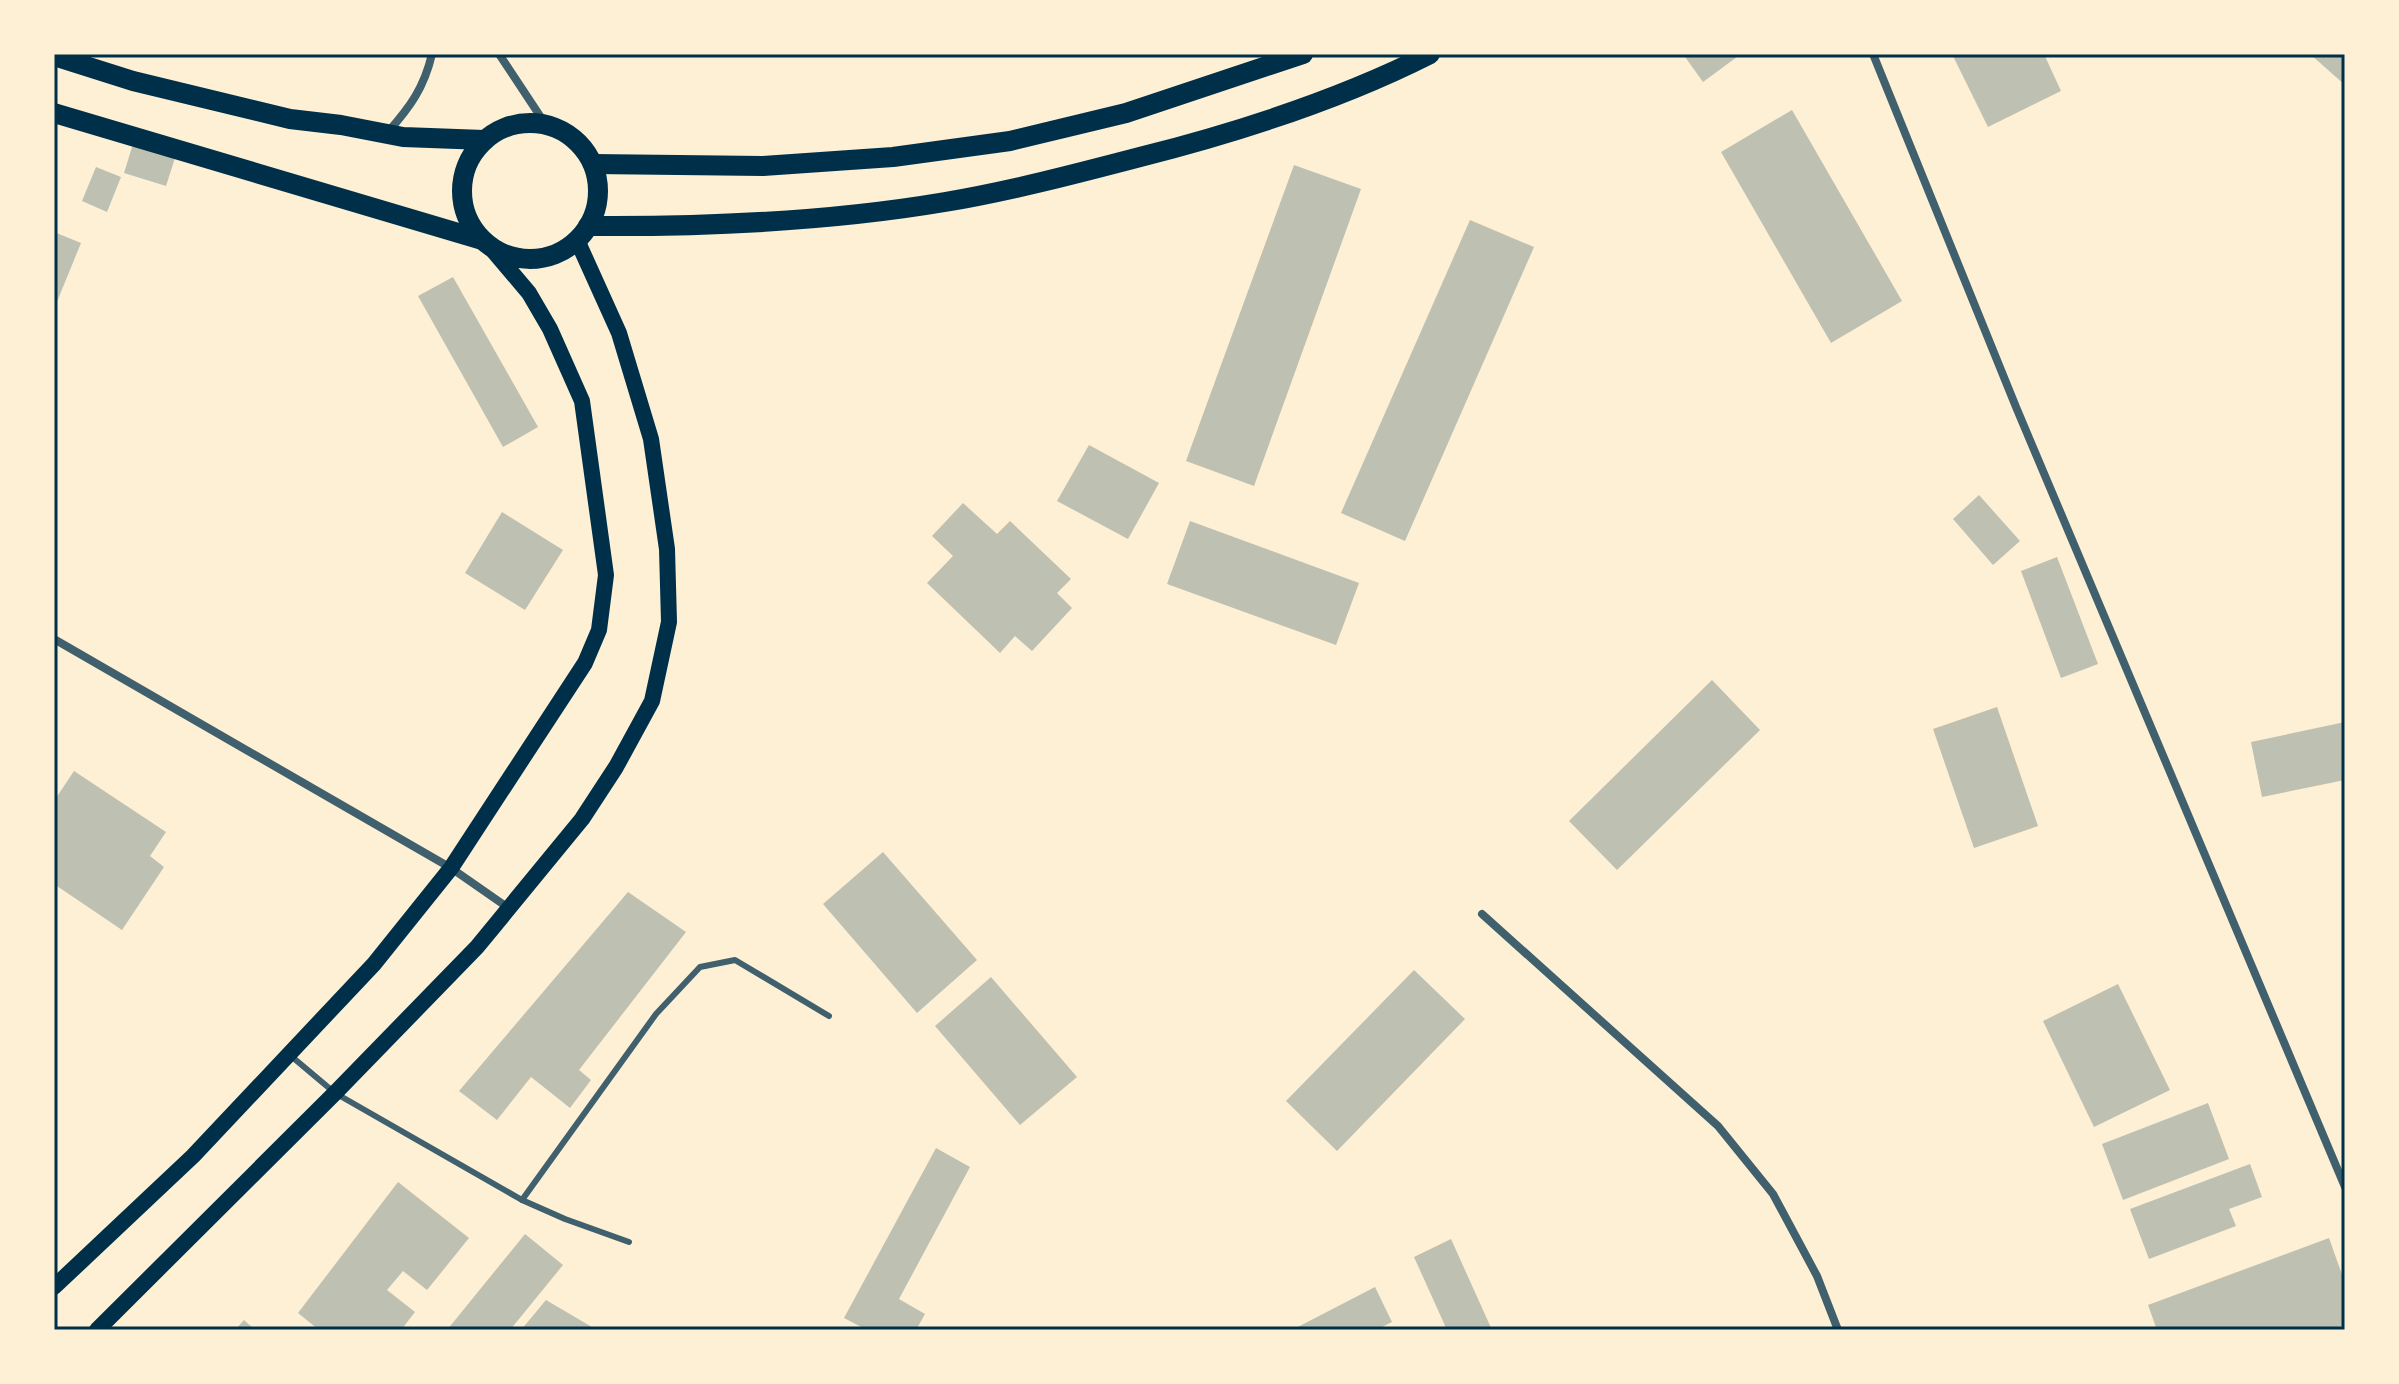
<svg xmlns="http://www.w3.org/2000/svg" width="2399" height="1384" font-family="Lato,sans-serif">
<style>
.building{fill:#bec0b2}
.lines{fill:none;stroke-linecap:round;stroke-linejoin:round}
.service{stroke:#3f606c;stroke-width:6}
.minor{stroke:#3f606c;stroke-width:8}
.secondary{stroke:#003049;stroke-width:16}
.primary{stroke:#003049;stroke-width:20}
.neatline{fill:none;stroke:#003049;stroke-width:3}
</style>
<rect width="100%" height="100%" fill="#fdf0d5"/>
<g class="building">
<polygon points="1683,54 1741,54 1703,82"/>
<polygon points="1952,54 2044,54 2061,91 1988,127"/>
<polygon points="2310,54 2345,54 2345,85"/>
<polygon points="1792,110 1902,301 1831,343 1721,152"/>
<polygon points="133,144 175,158 166,186 124,173"/>
<polygon points="1294,165 1361,189 1254,486 1186,461"/>
<polygon points="96,167 121,177 107,212 82,201"/>
<polygon points="1470,220 1534,247 1405,541 1341,513"/>
<polygon points="54,232 81,243 54,309"/>
<polygon points="453,277 538,427 503,447 418,296"/>
<polygon points="1089,445 1159,483 1128,539 1057,501"/>
<polygon points="1979,495 2020,541 1993,565 1953,519"/>
<polygon points="963,503 997,534 1010,521 1071,579 1057,593 1072,608 1032,651 1015,636 1000,653 927,583 953,556 932,536"/>
<polygon points="502,512 563,550 525,610 465,573"/>
<polygon points="1190,521 1359,583 1336,645 1167,584"/>
<polygon points="2057,557 2098,664 2061,678 2021,571"/>
<polygon points="1712,680 1760,730 1617,870 1569,821"/>
<polygon points="1997,707 2038,826 1974,848 1933,729"/>
<polygon points="2345,722 2345,780 2262,797 2251,742"/>
<polygon points="74,771 166,832 150,856 164,867 122,930 54,884 54,801"/>
<polygon points="883,852 977,960 917,1013 823,904"/>
<polygon points="628,892 686,932 579,1070 591,1080 570,1108 531,1077 497,1120 459,1091"/>
<polygon points="1414,970 1465,1019 1337,1151 1286,1101"/>
<polygon points="991,977 1077,1077 1020,1125 935,1026"/>
<polygon points="2118,984 2170,1090 2094,1127 2043,1021"/>
<polygon points="2208,1103 2229,1159 2123,1200 2102,1144"/>
<polygon points="936,1148 970,1167 899,1299 925,1314 916,1330 867,1330 844,1318"/>
<polygon points="2250,1164 2262,1197 2229,1209 2236,1226 2149,1259 2130,1209"/>
<polygon points="398,1182 469,1238 427,1290 403,1271 387,1290 415,1312 401,1330 319,1330 298,1313"/>
<polygon points="525,1234 563,1265 510,1330 447,1330"/>
<polygon points="2329,1238 2345,1283 2345,1325 2331,1330 2157,1330 2148,1305"/>
<polygon points="1451,1239 1492,1330 1447,1330 1414,1257"/>
<polygon points="1375,1287 1392,1322 1376,1330 1292,1330"/>
<polygon points="546,1300 597,1330 521,1330"/>
<polygon points="244,1320 255,1330 235,1330"/>
</g>
<g class="lines">
<g class="service">
<polyline points="291,1056 335,1093 522,1200 565,1219 629,1242"/>
<polyline points="522,1200 656,1014 700,967 735,960 829,1016"/>
</g>
<g class="minor">
<polyline points="499,54 546,125"/>
<polyline points="1873,54 2016,407 2345,1187"/>
<path d="M 388,132 C 410,107 424,88 432,54"/>
<polyline points="54,639 451,868 510,909"/>
<polyline points="1482,914 1718,1126 1773,1194 1817,1276 1838,1330"/>
</g>
<g class="secondary">
<polyline points="54,1287 193,1156 374,964 451,868 585,663 599,630 606,575 582,401 550,329 529,293 490,247"/>
<polyline points="97,1330 335,1093 477,947 582,819 616,767 652,701 669,622 667,549 651,439 619,333 577,240"/>
</g>
<g class="primary">
<polyline points="54,56 133,81 290,119 341,125 403,137 484,140"/>
<polyline points="54,113 482,240"/>
<circle cx="530" cy="191" r="68"/>
<polyline points="593,164 763,166 893,157 1010,141 1126,113 1303,54"/>
<path d="M 588,226 C 707,227 827,222 945,202 C 1010,191 1075,174 1140,157 C 1239,132 1339,100 1430,54"/>
</g>
</g>
<rect width="2399" height="1384" fill="none" stroke="#fdf0d5" stroke-width="112"/>
<rect x="56" y="56" width="2287" height="1272" class="neatline"/>
</svg>
